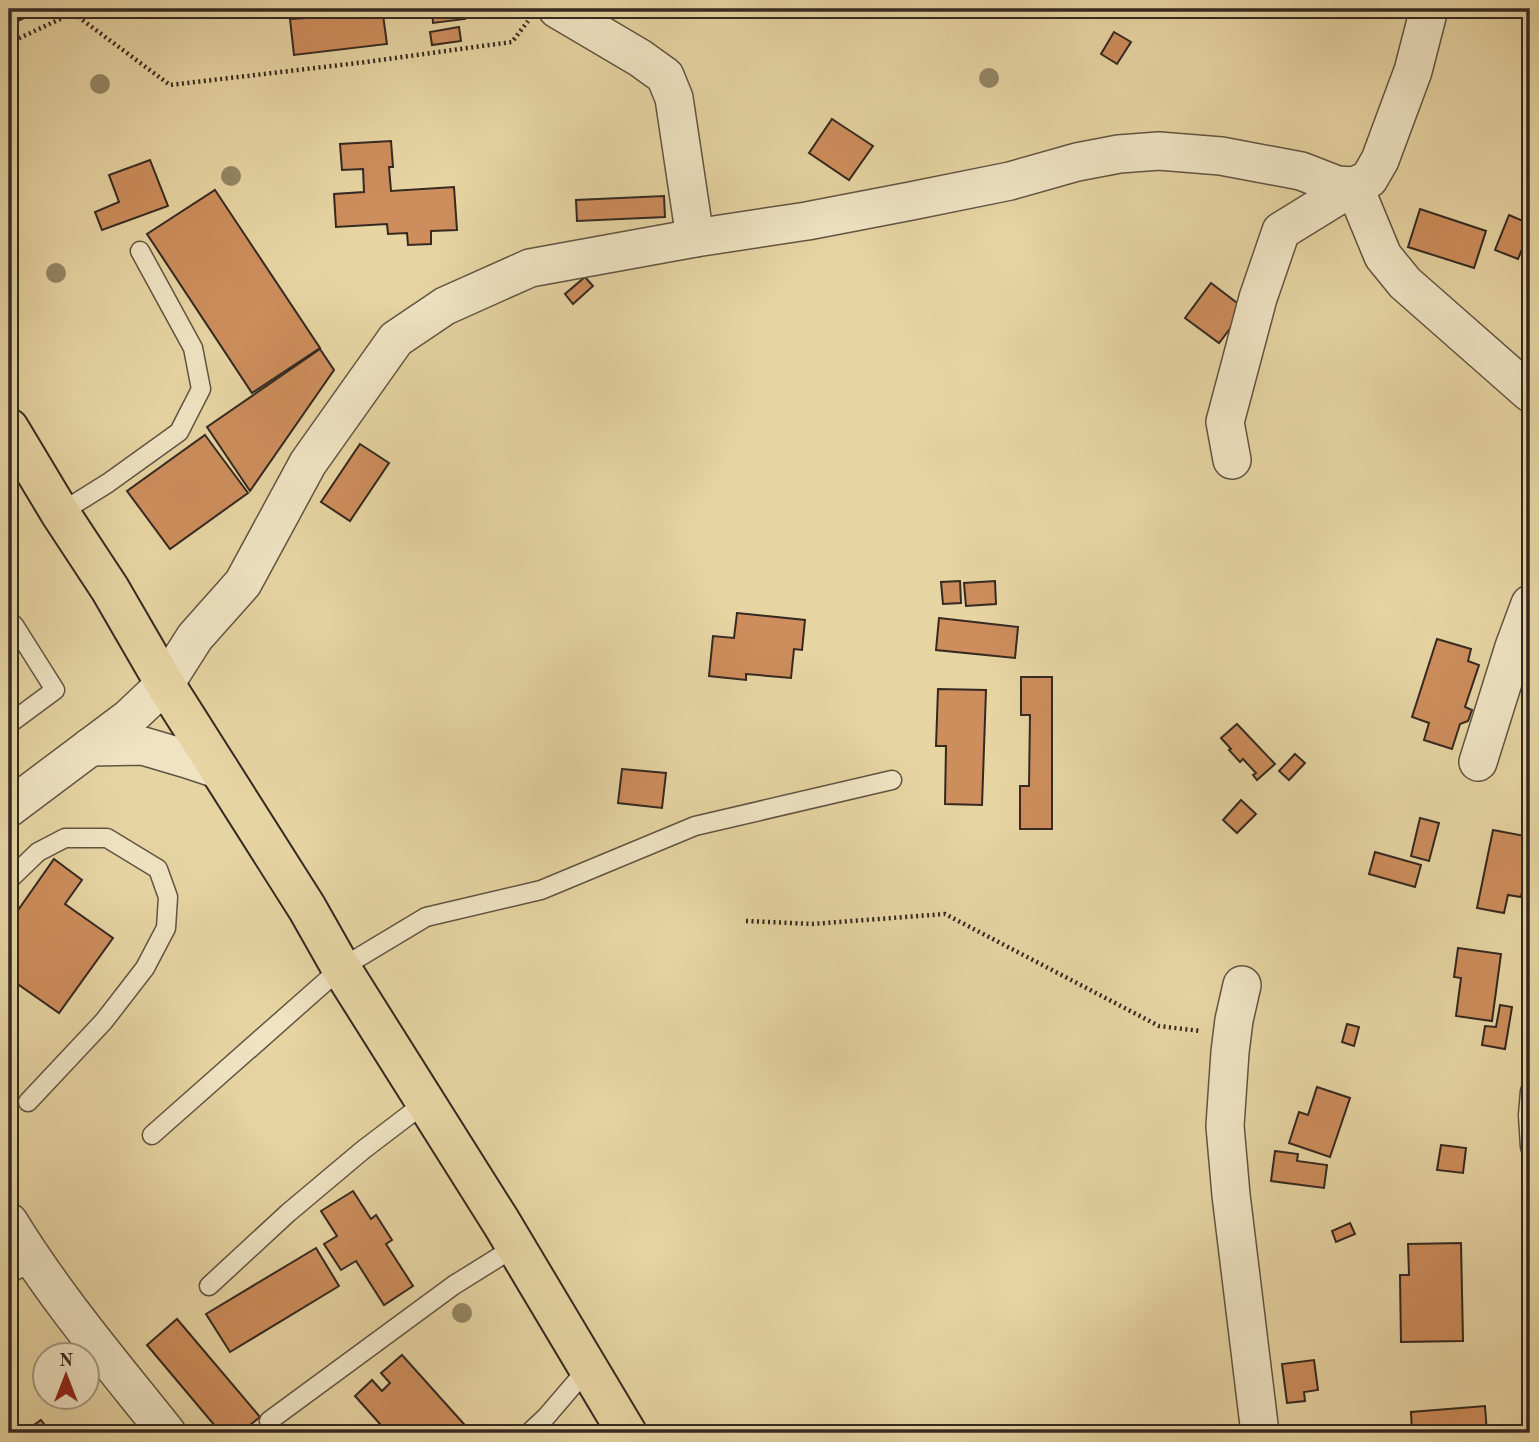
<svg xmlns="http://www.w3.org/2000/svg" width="1539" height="1442" font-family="'Old Standard TT',serif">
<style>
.building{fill:#cd8d5c;stroke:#352921;stroke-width:2}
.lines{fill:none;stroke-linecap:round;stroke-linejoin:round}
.service-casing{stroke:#615441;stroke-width:21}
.minor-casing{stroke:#615441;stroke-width:40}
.primary-casing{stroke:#352921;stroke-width:42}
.path{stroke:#352921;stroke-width:4.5;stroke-dasharray:2 3.5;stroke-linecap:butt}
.service{stroke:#efe3c3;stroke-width:18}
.minor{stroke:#efe3c3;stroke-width:37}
.primary{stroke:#e6d4a2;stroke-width:38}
.tree{fill:#948666}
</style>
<rect width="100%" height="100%" fill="#e6d4a2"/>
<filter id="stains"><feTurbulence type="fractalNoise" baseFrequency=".00286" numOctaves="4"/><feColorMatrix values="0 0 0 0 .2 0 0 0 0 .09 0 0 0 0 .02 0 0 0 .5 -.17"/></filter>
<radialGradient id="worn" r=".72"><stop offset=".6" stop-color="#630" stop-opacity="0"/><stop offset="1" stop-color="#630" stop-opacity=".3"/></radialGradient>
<g class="building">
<polygon points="9,9 44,9 9,25"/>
<polygon points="305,9 361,9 362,18 383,15 387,44 294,55 290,19 306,18"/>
<polygon points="432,9 463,9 465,19 433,23"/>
<polygon points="459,27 461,41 432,45 430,32"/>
<polygon points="1114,32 1131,42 1117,64 1101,54"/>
<polygon points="832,119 873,146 849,180 809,153"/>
<polygon points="391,141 393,167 389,167 391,191 454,187 457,230 431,231 431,244 408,245 407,233 388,234 387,224 336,227 334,194 364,192 363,169 342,170 340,144"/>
<polygon points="150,160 168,206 102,230 95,212 119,202 109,175"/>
<polygon points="215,190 320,348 252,393 147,234"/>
<polygon points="664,196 665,217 577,221 576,200"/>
<polygon points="1420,209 1486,231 1474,268 1408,247"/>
<polygon points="1509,215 1530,224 1530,230 1518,259 1495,250"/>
<polygon points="585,277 593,286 573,304 565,294"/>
<polygon points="1211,283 1245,309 1219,343 1185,318"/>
<polygon points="320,349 334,370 250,491 207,427"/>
<polygon points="205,435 248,493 170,549 127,491"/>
<polygon points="360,444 389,463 350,521 321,502"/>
<polygon points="960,581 961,603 943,604 941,582"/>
<polygon points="995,581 996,604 966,606 964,583"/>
<polygon points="737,613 805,620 802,650 794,649 791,678 746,674 746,680 709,676 713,636 734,638"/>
<polygon points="939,618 1018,627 1015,658 936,650"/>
<polygon points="1437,639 1471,649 1468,661 1479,665 1465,707 1472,710 1468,721 1460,724 1452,749 1424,740 1429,723 1412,717"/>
<polygon points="1021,677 1052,677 1052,829 1020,829 1020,786 1029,786 1030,715 1021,715"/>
<polygon points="938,689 986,690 982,805 945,804 946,746 936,746"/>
<polygon points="1237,724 1275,764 1257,780 1253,775 1256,773 1243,759 1240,762 1229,750 1231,749 1221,738"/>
<polygon points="1295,754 1305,763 1289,780 1279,771"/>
<polygon points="622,769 666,773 662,808 618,803"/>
<polygon points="1241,800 1256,814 1237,833 1223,820"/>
<polygon points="1420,818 1439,823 1429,861 1411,856"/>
<polygon points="1493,830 1530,837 1530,873 1526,873 1521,897 1508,895 1504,913 1477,908"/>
<polygon points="1375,852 1421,865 1415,887 1369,874"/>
<polygon points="54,859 82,880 65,904 113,938 59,1013 9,978 9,923"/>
<polygon points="1458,948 1501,954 1492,1021 1456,1016 1461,978 1454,977"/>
<polygon points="1500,1005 1512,1007 1505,1049 1482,1045 1485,1026 1496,1027"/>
<polygon points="1347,1024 1359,1027 1354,1046 1342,1042"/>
<polygon points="1317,1087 1350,1098 1330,1157 1289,1143 1299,1112 1308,1115"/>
<polygon points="1441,1145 1466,1148 1463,1173 1437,1170"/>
<polygon points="1275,1151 1298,1154 1297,1161 1327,1165 1324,1188 1271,1181"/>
<polygon points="353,1191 371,1219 376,1215 392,1240 386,1244 413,1286 384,1305 356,1261 341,1270 324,1244 337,1236 321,1211"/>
<polygon points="1350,1223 1355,1234 1336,1242 1332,1231"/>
<polygon points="1461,1243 1463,1341 1401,1342 1400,1275 1409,1275 1408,1244"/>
<polygon points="316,1248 339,1286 230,1352 206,1314"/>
<polygon points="177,1319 260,1417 240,1433 221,1433 147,1345"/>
<polygon points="402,1355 472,1433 388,1433 355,1396 372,1380 382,1391 390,1383 381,1373"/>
<polygon points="1314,1360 1318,1390 1304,1392 1305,1401 1287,1403 1282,1364"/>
<polygon points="1485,1406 1487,1433 1412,1433 1411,1412"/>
<polygon points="41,1420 51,1433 23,1433"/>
</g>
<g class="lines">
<g class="service-casing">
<g id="service">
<polyline points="60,513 108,483 179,432 201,389 193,348 140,251"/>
<polyline points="9,724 55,690 14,625"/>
<polyline points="9,880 38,852 65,838 107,838 158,869 168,897 166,928 145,968 104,1021 28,1102"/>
<polyline points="152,1135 341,968 426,917 541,890 695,826 892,780"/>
<polyline points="1530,1147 1528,1115 1530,1091"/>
<polyline points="9,1274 33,1261"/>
<polyline points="209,1286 288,1213 363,1150 426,1102"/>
<polyline points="269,1421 454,1285 515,1247"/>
<polyline points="529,1433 546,1417 588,1368"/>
</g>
</g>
<g class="minor-casing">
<g id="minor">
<polyline points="557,9 640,58 665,76 674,98 695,238"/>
<polyline points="1232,460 1225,422 1258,298 1281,231 1354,186 1383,256 1405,283 1530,393"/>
<polyline points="90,747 143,746 187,759 220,770"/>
<polyline points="1478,762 1514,647 1530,604"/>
<polyline points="9,808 129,718 165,684 195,637 243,583 308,463 396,339 445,306 530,268 695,238 807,221 911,201 1010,181 1077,162 1119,154 1159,151 1221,156 1301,171 1337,185 1354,186 1369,179 1380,160 1413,71 1429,9"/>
<polyline points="1242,985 1234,1020 1230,1052 1225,1126 1231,1195 1260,1433"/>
<path d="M 9,1222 C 55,1297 112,1364 167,1433"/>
</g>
</g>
<g class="primary-casing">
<polyline id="primary" points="9,428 60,513 110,589 165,684 307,908 341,968 501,1222 627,1433"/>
</g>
<g class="path">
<polyline points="9,43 73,13 170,85 366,62 512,42 528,21"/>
<polyline points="746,921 812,924 945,914 1159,1026 1200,1031"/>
</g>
<use href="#service" class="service"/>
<use href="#minor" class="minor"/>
<use href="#primary" class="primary"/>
</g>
<g class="tree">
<circle cx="989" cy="78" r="10"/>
<circle cx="100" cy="84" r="10"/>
<circle cx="231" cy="176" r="10"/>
<circle cx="56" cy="273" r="10"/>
<circle cx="462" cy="1313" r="10"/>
</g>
<rect width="1539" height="1442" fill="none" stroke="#e6d4a2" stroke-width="35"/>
<rect x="10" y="10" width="1518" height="1421" fill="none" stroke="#352921" stroke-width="3.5"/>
<rect x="18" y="18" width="1504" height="1407" fill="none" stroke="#352921" stroke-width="2"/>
<g transform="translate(66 1376)"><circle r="33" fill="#efe3c3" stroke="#a59982" stroke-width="2"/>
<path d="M0-5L12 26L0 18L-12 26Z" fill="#8f2418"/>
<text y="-10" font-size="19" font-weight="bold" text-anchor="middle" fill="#352921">N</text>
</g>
<rect width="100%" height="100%" filter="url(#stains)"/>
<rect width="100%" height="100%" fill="url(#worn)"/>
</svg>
